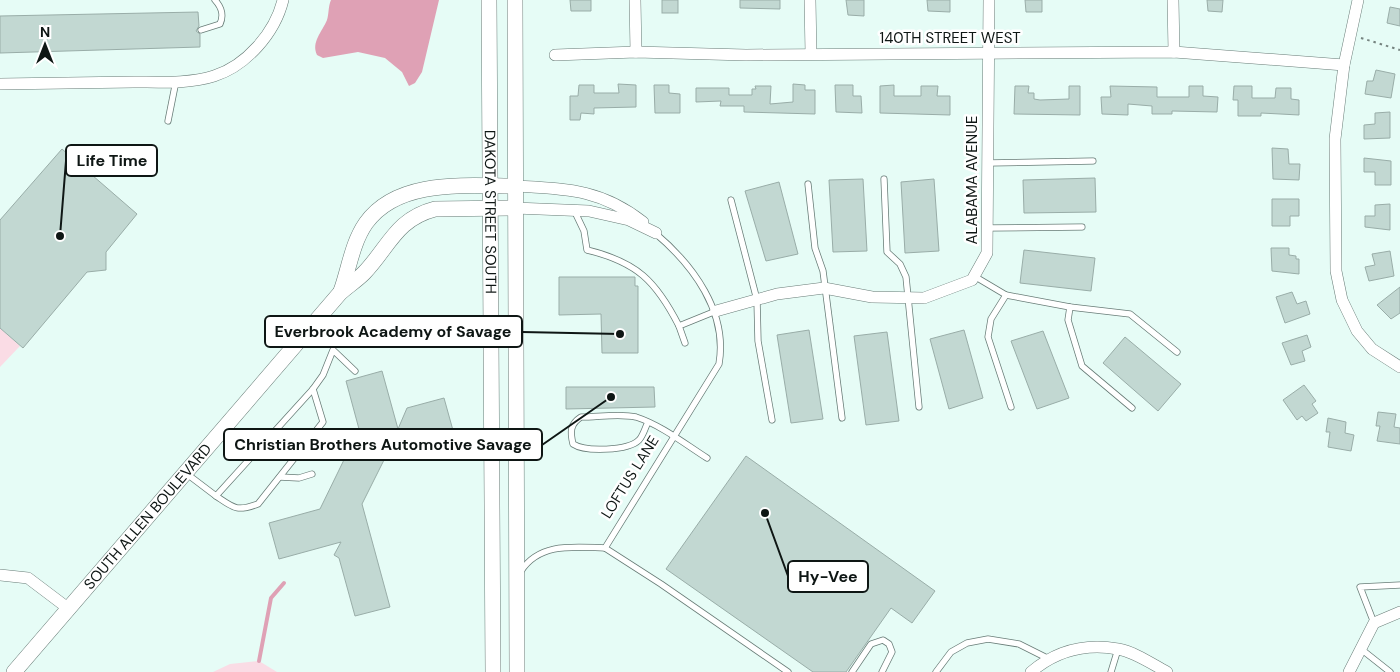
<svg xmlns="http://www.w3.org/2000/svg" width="1400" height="672" font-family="'DM Sans',sans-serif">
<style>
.green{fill:#fadce5}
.water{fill:#dfa1b5}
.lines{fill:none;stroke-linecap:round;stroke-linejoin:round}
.stream{stroke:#dfa1b5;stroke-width:4}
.building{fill:#c2d8d2;stroke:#99ada8}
.lane-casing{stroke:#687c77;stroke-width:7}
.street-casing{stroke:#687c77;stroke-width:12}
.secondary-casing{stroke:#687c77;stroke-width:16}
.path{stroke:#768480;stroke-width:2;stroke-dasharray:2.5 4;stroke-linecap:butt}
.lane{stroke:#fff;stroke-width:5.5}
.street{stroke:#fff;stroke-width:11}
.secondary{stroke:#fff;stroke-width:15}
.labels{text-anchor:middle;stroke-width:5;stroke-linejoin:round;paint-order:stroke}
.street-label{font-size:15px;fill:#0e1614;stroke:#fff}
.leader{fill:none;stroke:#0e1614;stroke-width:2}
.callout-dot{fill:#0e1614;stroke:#fff;stroke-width:2}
.callout{fill:#fff;stroke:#0e1614;stroke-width:2}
.callout-label{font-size:16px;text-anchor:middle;font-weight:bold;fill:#0e1614}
</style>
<rect width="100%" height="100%" fill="#e6fcf6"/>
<g class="green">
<polygon points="0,328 20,346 0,367"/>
<polygon points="259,661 277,672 213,672 230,664"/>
</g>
<path class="water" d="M 331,0 L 439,0 L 422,72 L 415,83 L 409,86 L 402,72 L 385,58 L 358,52 L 323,58 L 317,55 C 311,42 322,32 327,20 C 329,14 328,7 331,0 Z"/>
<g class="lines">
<polyline class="stream" points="259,661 271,598 284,583"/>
</g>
<g class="building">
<polygon points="570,0 591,0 591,11 571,11"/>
<rect x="662" y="0" width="16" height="13"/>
<polygon points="740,0 780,0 780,9 740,8"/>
<polygon points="846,0 864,0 864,16 848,15"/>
<polygon points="927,0 950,0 950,12 928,11"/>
<polygon points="1025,0 1042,0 1042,12 1026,12"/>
<polygon points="1207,0 1223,0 1222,12 1208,11"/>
<polygon points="1390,7 1400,9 1400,26 1387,23"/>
<polygon points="198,12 199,26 196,31 200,34 200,47 0,53 0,16"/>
<polygon points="1376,70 1395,74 1391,98 1365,94 1367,81 1373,81"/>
<polygon points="618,84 636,85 636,107 594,108 594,114 581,113 580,120 570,120 570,96 578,96 579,85 594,85 594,93 619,93"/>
<polygon points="793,84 805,85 805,90 815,90 815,114 744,112 744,106 720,106 721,101 696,102 696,88 729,88 729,95 752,95 752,89 756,89 755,86 771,86 770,104 793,102"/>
<polygon points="654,85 669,85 669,93 680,94 680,113 655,113"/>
<polygon points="835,85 853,85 853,96 861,96 862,113 836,112"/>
<polygon points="894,85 894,96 921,96 921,86 938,86 937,96 950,96 950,115 880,113 880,86"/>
<polygon points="1015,86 1029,86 1028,93 1034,93 1034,99 1040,100 1069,99 1069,86 1080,86 1080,115 1014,114"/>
<polygon points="1110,86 1157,87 1157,97 1189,97 1189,86 1203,86 1203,96 1218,97 1217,112 1172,111 1172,114 1152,114 1152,106 1128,104 1128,115 1102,114 1101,97 1111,97"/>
<polygon points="1234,86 1252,86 1252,98 1275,98 1276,88 1291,88 1291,99 1299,100 1299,115 1261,113 1261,116 1238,116 1238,100 1233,100"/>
<polygon points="1390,112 1390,138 1364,139 1364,125 1375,124 1375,113"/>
<polygon points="1272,148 1288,149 1289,164 1300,164 1299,180 1273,179"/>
<polygon points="62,149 137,214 106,252 106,270 87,272 23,348 0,328 0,220"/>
<polygon points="1364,158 1391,161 1391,185 1375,185 1375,172 1364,172"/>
<polygon points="1095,178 1096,212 1024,213 1023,180"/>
<polygon points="863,179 867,251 833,252 829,180"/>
<polygon points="934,179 939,251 905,253 901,182"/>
<polygon points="779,182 798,254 766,261 745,191"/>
<polygon points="1272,199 1299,199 1299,216 1290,216 1290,226 1272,226"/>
<polygon points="1390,204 1390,230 1365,227 1365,216 1375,216 1375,205"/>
<polygon points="1271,248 1289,248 1289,255 1296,256 1296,259 1299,259 1299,274 1272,271"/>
<polygon points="1024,250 1095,258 1091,291 1020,283"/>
<polygon points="1390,251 1394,276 1369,281 1365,267 1375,265 1372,254"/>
<polygon points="559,277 635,277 635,286 638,286 638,353 602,353 601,314 559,315"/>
<polygon points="1400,287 1400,313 1391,319 1377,305"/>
<polygon points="1292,292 1297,304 1306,301 1310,314 1285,323 1276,297"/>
<polygon points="809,330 823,419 791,423 777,335"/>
<polygon points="964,330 983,398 949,409 930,339"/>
<polygon points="1043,331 1069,398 1037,409 1011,341"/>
<polygon points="887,332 899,421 866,425 854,336"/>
<polygon points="1307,335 1311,347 1302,351 1305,361 1291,365 1282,343"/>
<polygon points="1125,337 1181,384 1158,411 1103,363"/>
<polygon points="382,371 398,429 407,408 444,398 454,434 388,452 362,504 390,607 355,616 339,558 334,555 341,542 279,559 269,523 320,509 359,429 346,381"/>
<polygon points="1304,385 1316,401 1312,404 1318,413 1306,421 1302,416 1297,420 1283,400"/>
<polygon points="566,387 654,387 655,407 566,409"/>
<polygon points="1378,412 1396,414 1394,427 1400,428 1400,444 1377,441 1380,426 1376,426"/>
<polygon points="1328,418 1346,422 1345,433 1354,435 1351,451 1328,447 1330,432 1326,432"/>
<polygon points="746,456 935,591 912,623 891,608 846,672 813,672 666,569"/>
</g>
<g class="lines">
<g class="lane-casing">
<g id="lane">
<path d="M 201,30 L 220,24 C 224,15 222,8 215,0"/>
<polyline points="168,121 176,81"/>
<polyline points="988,163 1093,161"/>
<polyline points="884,179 887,252 900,264 906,277 919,407"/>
<polyline points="808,184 815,248 823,271 842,418"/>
<polyline points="731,200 757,300 758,341 772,420"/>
<path d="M 574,210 L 584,231 L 587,250 C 637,262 656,281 679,326"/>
<polyline points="987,228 1082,227"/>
<path d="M 655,233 C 693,265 728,312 719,364 L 605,548 L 661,584 L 788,672"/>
<polyline points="974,276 1006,295 1070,307 1130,314 1177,352"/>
<polyline points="1006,295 991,319 988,337 1011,407"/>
<polyline points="1070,307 1068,320 1082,366 1132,408"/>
<polyline points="685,343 679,326 716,311"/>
<path d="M 648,422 C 645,428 643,436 639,440 C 628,451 585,452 573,444 C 570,432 570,424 581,417 C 598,417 620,413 636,417 C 661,425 685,444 707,458"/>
<polyline points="314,434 319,444 321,455"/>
<polyline points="187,474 216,496 313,389 323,375 333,350 355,371"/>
<polyline points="280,477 299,478 312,474"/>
<path d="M 216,496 C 234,508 236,512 258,504 L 323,422 L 313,389"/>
<path d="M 521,571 C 540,542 574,547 605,548"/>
<polyline points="1374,623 1360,587 1400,585"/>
<polyline points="1361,649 1390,672"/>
<polyline points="852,672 871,644 883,640 889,644 892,652 882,672"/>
<polyline points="936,672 951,652 967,643 988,639 1019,644 1047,658"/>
<polyline points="1111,672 1118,649"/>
</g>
</g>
<g class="street-casing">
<g id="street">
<polyline points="635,0 636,52"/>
<polyline points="810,0 811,54"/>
<polyline points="1173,0 1174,52"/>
<polyline points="1358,0 1344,65 1335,139 1336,271 1342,300 1357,331 1372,349 1400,367"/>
<polyline points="555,55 636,52 746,55 1174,52 1344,65"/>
<path d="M 0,84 C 45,83 89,83 134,82 C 159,82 189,84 214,76 C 246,66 275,33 283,0"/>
<path d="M 516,186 C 567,189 601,189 643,222"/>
<polyline points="515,208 589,211 629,220 656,233"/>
<polyline points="716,311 777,294 824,288 872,297 924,298 972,280 987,253 989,0"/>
<polyline points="0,575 28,578 69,609"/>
<path d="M 1031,672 C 1056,651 1085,643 1118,649 C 1135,652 1152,664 1167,672"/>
<polyline points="1349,672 1374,623 1400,612"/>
</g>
</g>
<g class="secondary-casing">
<g id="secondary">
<path id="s1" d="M 489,0 L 493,672"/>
<polyline points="515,0 517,672"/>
<path d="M 341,291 C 349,269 352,243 366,223 C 398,178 468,186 516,186"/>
<path id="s2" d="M 14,672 L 340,293 C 348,286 357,280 364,273 C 389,247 396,219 435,209 L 515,208"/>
</g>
</g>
<polyline class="path" points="1361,38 1400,50"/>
<use href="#lane" class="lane"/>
<use href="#street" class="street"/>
<use href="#secondary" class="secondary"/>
</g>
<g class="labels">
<g class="street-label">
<text x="950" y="43">140TH STREET WEST</text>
<text transform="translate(972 180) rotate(-90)" y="5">ALABAMA AVENUE</text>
<text dy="5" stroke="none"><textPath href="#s1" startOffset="212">DAKOTA STREET SOUTH</textPath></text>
<text transform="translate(630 477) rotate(-58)" y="5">LOFTUS LANE</text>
<text dy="5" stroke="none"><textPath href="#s2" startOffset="205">SOUTH ALLEN BOULEVARD</textPath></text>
</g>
</g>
<path class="leader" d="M60 236L66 161M620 334L522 332M611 397L542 445M765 513L788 576"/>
<g class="callout-dot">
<circle cx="60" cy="236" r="5"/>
<circle cx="620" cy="334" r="5"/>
<circle cx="611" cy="397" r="5"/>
<circle cx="765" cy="513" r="5"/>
</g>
<g class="callout">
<rect x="66" y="145" width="91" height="31" rx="5"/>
<rect x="265" y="316" width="257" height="31" rx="5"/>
<rect x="224" y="429" width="318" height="31" rx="5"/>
<rect x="788" y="561" width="80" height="31" rx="5"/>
</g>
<g class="callout-label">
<text x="112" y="166">Life Time</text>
<text x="393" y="337">Everbrook Academy of Savage</text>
<text x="383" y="450">Christian Brothers Automotive Savage</text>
<text x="828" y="582">Hy-Vee</text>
</g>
<g transform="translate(45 45)" stroke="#ffffff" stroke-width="4" paint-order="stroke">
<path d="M0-4L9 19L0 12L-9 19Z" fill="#0e1614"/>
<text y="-8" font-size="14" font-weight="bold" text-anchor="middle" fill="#0e1614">N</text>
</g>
</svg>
